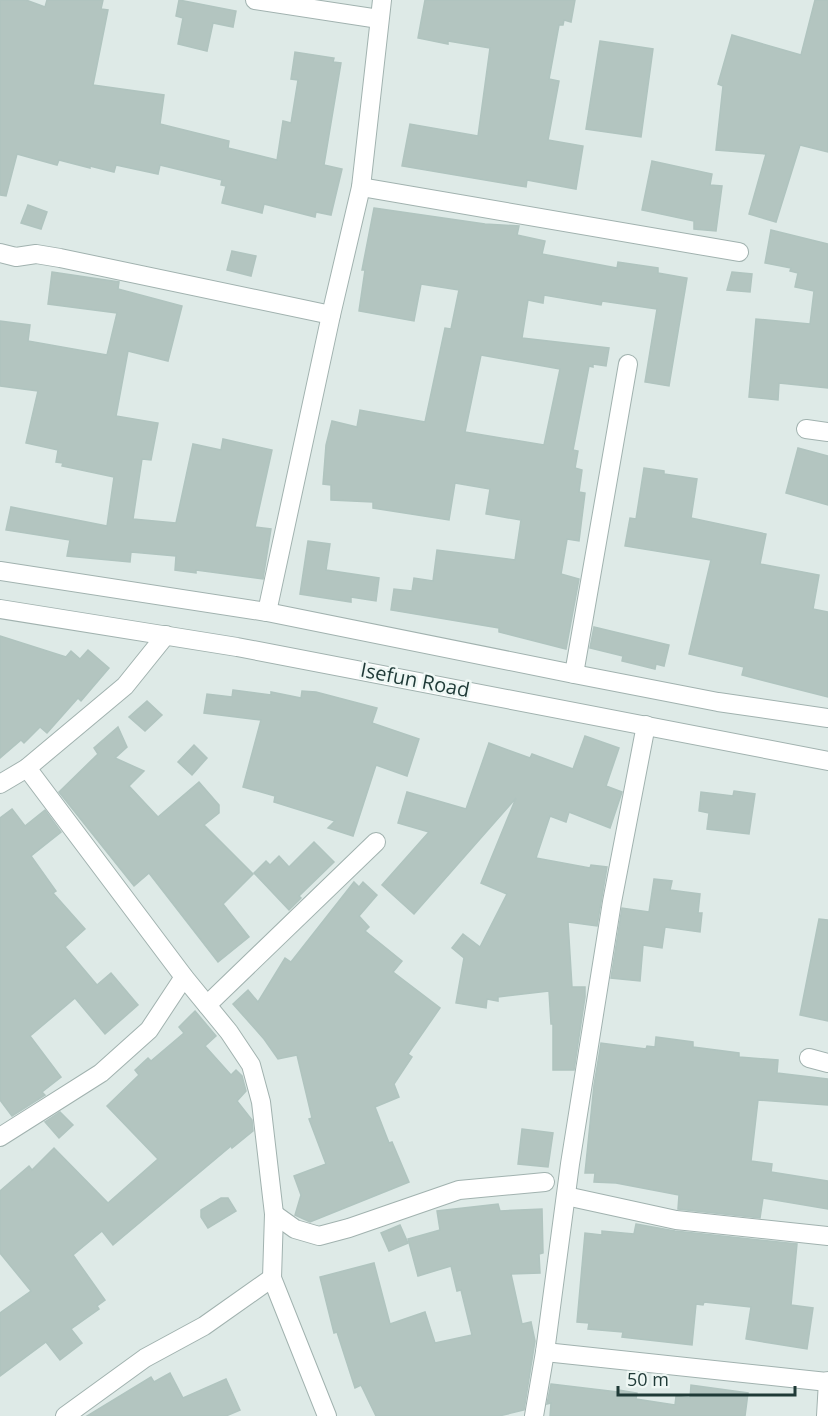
<svg xmlns="http://www.w3.org/2000/svg" width="828" height="1416" font-family="'Open Sans',sans-serif">
<style>
.building{fill:#b3c5c0;stroke:#b0c4bf;stroke-width:1.5;fill-rule:evenodd}
.lines{fill:none;stroke-linecap:round;stroke-linejoin:round}
.minor-casing{stroke:#a1b2af;stroke-width:20}
.tertiary-casing{stroke:#a1b2af;stroke-width:20}
.minor{stroke:#fff;stroke-width:18}
.tertiary{stroke:#fff;stroke-width:18}
.labels{text-anchor:middle;stroke-width:5;stroke-linejoin:round;paint-order:stroke}
.street-label{font-size:20px;fill:#1f3a37;stroke:#eef7f4}
</style>
<rect width="100%" height="100%" fill="#deeae7"/>
<g class="building">
<polygon points="0,0 26,0 45,7 47,0 103,0 101,9 108,10 93,85 164,95 160,124 229,141 228,148 277,160 283,121 291,123 298,80 291,79 295,52 334,58 333,62 341,63 324,165 342,169 331,215 316,212 315,217 264,204 262,213 222,203 226,186 221,185 222,180 160,165 158,174 116,165 114,172 90,166 90,168 59,160 57,165 17,154 6,196 0,195"/>
<polygon points="179,0 236,11 233,27 213,23 207,51 178,44 183,18 176,16"/>
<polygon points="425,0 575,0 571,22 564,20 563,25 559,25 549,79 559,81 548,140 583,146 576,189 527,180 526,187 402,166 410,124 478,136 490,48 448,41 448,44 418,38"/>
<polygon points="815,0 828,0 828,152 800,145 776,222 749,214 766,154 716,150 723,86 718,84 732,35 801,55"/>
<polygon points="600,41 653,49 641,137 586,129"/>
<polygon points="652,161 712,174 710,185 722,186 716,231 694,229 694,221 642,210"/>
<polygon points="28,205 47,212 41,229 21,223"/>
<path d="M 374,208 L 485,224 L 519,226 L 517,235 L 545,241 L 542,254 L 617,268 L 618,262 L 658,268 L 658,273 L 687,278 L 669,386 L 645,382 L 657,309 L 602,301 L 601,305 L 544,295 L 543,303 L 528,300 L 522,338 L 609,348 L 606,366 L 593,364 L 593,367 L 589,366 L 573,450 L 578,451 L 575,468 L 582,470 L 579,492 L 585,493 L 579,541 L 567,539 L 561,574 L 579,579 L 566,649 L 499,632 L 499,628 L 391,610 L 394,589 L 412,591 L 414,578 L 433,581 L 437,550 L 515,560 L 521,520 L 486,514 L 490,489 L 455,483 L 449,520 L 373,508 L 373,502 L 331,500 L 331,485 L 323,484 L 326,445 L 332,421 L 357,427 L 360,410 L 425,422 L 445,328 L 451,329 L 459,290 L 421,284 L 414,321 L 359,311 L 365,270 L 362,270 ZM 481,355 L 560,369 L 544,445 L 465,432 Z"/>
<polygon points="771,230 828,244 828,388 779,383 778,400 749,397 756,319 810,324 814,291 795,287 798,273 790,271 791,268 765,263"/>
<polygon points="232,251 256,256 251,276 227,270"/>
<polygon points="52,272 119,282 118,289 182,306 168,361 128,351 116,416 158,423 151,460 142,459 133,519 176,523 193,444 221,450 223,439 272,450 255,527 271,529 263,579 196,570 196,573 175,570 176,556 131,552 130,562 67,556 70,540 6,530 11,507 107,526 114,477 62,466 63,463 56,462 58,450 26,443 38,391 0,386 0,321 30,325 28,341 107,355 117,313 48,304"/>
<polygon points="732,272 752,274 750,292 727,290"/>
<polygon points="798,448 828,456 828,505 786,493"/>
<polygon points="644,468 664,471 664,474 697,479 691,518 766,534 760,564 819,575 813,609 828,612 828,697 742,675 744,667 689,654 711,560 625,546 630,518 636,519"/>
<polygon points="308,541 330,544 326,570 379,578 376,601 351,597 351,602 300,594"/>
<polygon points="594,627 669,645 664,666 656,664 655,669 622,661 623,656 590,648"/>
<polygon points="0,636 66,657 71,651 80,659 88,650 109,668 81,701 78,698 47,733 40,727 24,743 21,740 0,758"/>
<polygon points="233,690 271,695 271,692 301,698 302,691 316,692 377,708 372,723 419,739 407,776 376,765 353,836 328,828 335,821 274,802 275,796 243,787 261,720 204,713 207,694 232,697"/>
<polygon points="147,701 162,715 145,731 129,717"/>
<polygon points="118,727 127,747 115,758 144,771 129,786 158,817 199,782 219,805 219,813 204,825 253,874 223,904 249,937 218,962 149,873 134,886 59,792 98,754 94,748"/>
<polygon points="585,736 619,748 606,786 622,792 610,828 569,812 566,822 550,816 536,858 590,868 591,865 607,867 597,926 568,922 572,987 585,987 585,997 574,1070 553,1070 553,1024 551,1024 549,991 498,997 498,1001 487,999 486,1008 456,1003 464,958 452,948 463,934 480,947 507,894 481,883 516,798 414,914 382,885 429,832 398,823 407,792 466,809 489,743 530,758 532,754 573,769"/>
<polygon points="194,745 207,758 192,775 178,762"/>
<polygon points="734,791 755,794 749,834 707,829 709,813 699,811 701,792 733,796"/>
<polygon points="12,809 25,826 45,810 61,832 31,856 56,891 53,893 85,929 65,947 97,985 111,973 138,1005 105,1034 75,998 30,1036 61,1077 42,1092 45,1095 12,1116 0,1100 0,818"/>
<polygon points="314,842 334,862 299,896 301,898 289,910 254,873 266,861 270,865 279,856 289,867"/>
<polygon points="654,879 672,881 670,890 700,894 698,913 702,913 700,932 665,927 662,948 643,945 640,981 611,978 622,908 649,912"/>
<polygon points="354,882 359,887 363,882 377,895 359,916 369,927 365,931 402,961 393,972 440,1008 408,1054 412,1057 394,1084 399,1097 375,1107 389,1143 392,1142 409,1182 310,1222 295,1215 301,1195 294,1176 326,1164 309,1119 312,1118 297,1055 278,1059 264,1039 233,1004 248,990 258,1002 285,958 291,962"/>
<polygon points="819,919 828,920 828,1021 800,1015"/>
<polygon points="195,1011 216,1036 205,1046 231,1075 236,1070 242,1076 246,1091 237,1101 252,1120 253,1131 232,1148 231,1146 113,1245 102,1231 73,1255 105,1300 97,1306 99,1309 71,1329 82,1343 60,1360 46,1342 0,1376 0,1313 31,1291 0,1253 0,1191 29,1166 32,1170 54,1148 108,1203 158,1159 107,1106 139,1075 135,1070 148,1058 151,1061 184,1033 179,1027"/>
<polygon points="656,1037 693,1042 693,1047 739,1053 739,1057 778,1060 777,1073 828,1079 828,1105 758,1100 751,1161 772,1164 771,1172 828,1181 828,1209 763,1198 760,1218 678,1209 679,1195 616,1183 594,1182 595,1173 585,1173 594,1085 601,1043 646,1049 647,1046 655,1047"/>
<polygon points="60,1112 73,1125 59,1138 45,1122"/>
<polygon points="522,1129 553,1133 548,1167 518,1164"/>
<polygon points="221,1198 228,1198 236,1211 208,1228 201,1217 201,1210"/>
<polygon points="498,1204 500,1211 542,1209 543,1253 539,1254 540,1273 511,1274 522,1324 531,1322 535,1341 524,1410 499,1416 376,1416 361,1385 355,1388 337,1332 334,1333 320,1277 374,1263 390,1324 425,1312 435,1343 472,1335 461,1290 457,1291 451,1266 418,1276 408,1239 440,1230 437,1211"/>
<polygon points="636,1224 675,1231 797,1244 791,1305 813,1308 807,1349 746,1339 751,1307 704,1302 703,1305 696,1304 692,1345 622,1337 623,1332 588,1329 589,1323 577,1322 585,1233 602,1235 602,1231 634,1234"/>
<polygon points="400,1225 408,1243 389,1251 381,1233"/>
<polygon points="170,1373 183,1398 226,1379 240,1410 226,1416 87,1416 151,1377 154,1382"/>
<polygon points="551,1384 618,1392 619,1390 637,1393 636,1399 675,1405 676,1396 690,1398 691,1385 748,1393 745,1416 550,1416 551,1403 547,1404"/>
</g>
<g class="lines">
<g class="minor-casing">
<g id="minor">
<polyline points="255,0 379,19"/>
<polyline points="361,187 739,252"/>
<polyline points="0,253 16,257 36,254 60,258 331,315"/>
<polyline points="806,429 828,432"/>
<polyline points="267,612 331,315 361,187 382,0"/>
<polyline points="574,674 628,364"/>
<polyline points="27,768 184,977 229,1032 251,1065 261,1102 274,1214 272,1278 327,1416"/>
<polyline points="0,784 27,768 125,686 166,635"/>
<polyline points="207,1005 376,842"/>
<polyline points="809,1058 828,1063"/>
<polyline points="0,1137 101,1073 149,1030 184,977"/>
<polyline points="566,1196 676,1220 828,1236"/>
<polyline points="274,1214 295,1229 319,1236 349,1228 459,1190 545,1182"/>
<polyline points="545,1352 828,1382"/>
<polyline points="65,1416 145,1358 204,1326 272,1278"/>
<polyline points="534,1416 545,1352 570,1164 612,902 646,725"/>
<polyline points="826,1416 828,1381"/>
</g>
</g>
<g class="tertiary-casing">
<g id="tertiary">
<polyline points="0,571 267,612 574,674 718,702 828,718"/>
<polyline points="0,609 237,647 828,761"/>
</g>
</g>
<use href="#minor" class="minor"/>
<use href="#tertiary" class="tertiary"/>
</g>
<g class="labels">
<g class="street-label">
<text transform="translate(415 680) rotate(11)" y="7">Isefun Road</text>
</g>
</g>
<path d="M618 1386v9h177v-9" fill="none" stroke="#1f3a37" stroke-width="3"/>
<text x="627" y="1386" font-size="18" fill="#1f3a37" stroke="#eef7f4" stroke-width="4.5" paint-order="stroke">50 m</text>
</svg>
